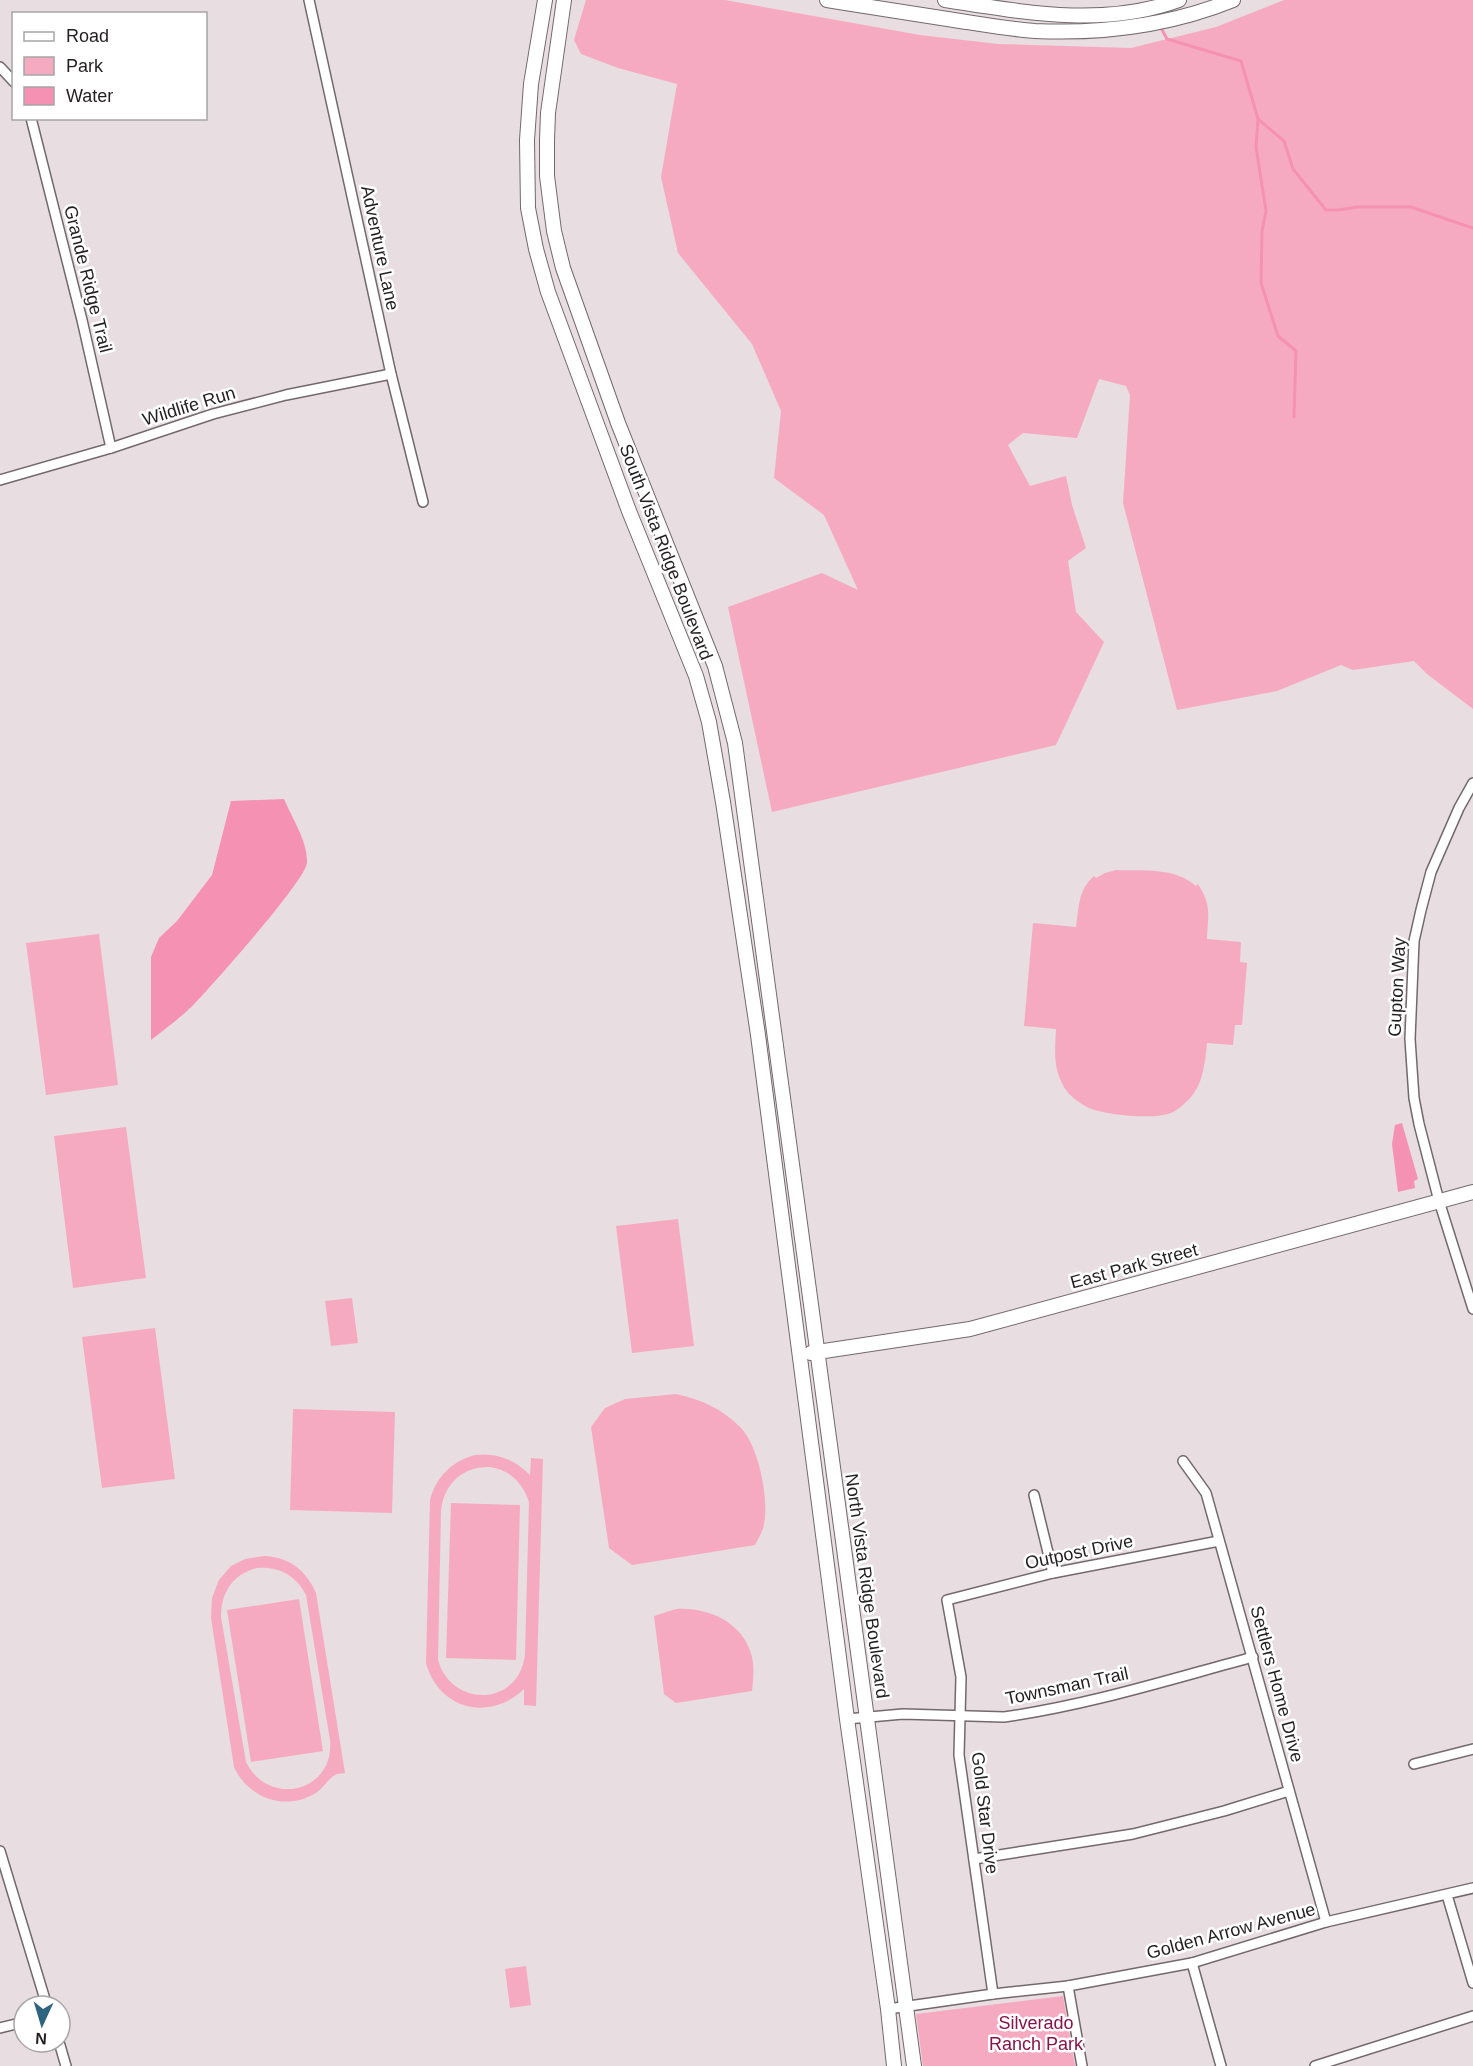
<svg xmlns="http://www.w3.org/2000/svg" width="1473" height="2066" font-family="Helvetica,sans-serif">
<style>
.green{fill:#f6aac2;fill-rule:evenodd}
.water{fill:#f591b2}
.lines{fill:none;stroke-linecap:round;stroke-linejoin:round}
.stream{stroke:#f591b2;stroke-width:3}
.street-casing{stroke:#73696c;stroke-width:12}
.secondary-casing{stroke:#73696c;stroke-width:16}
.street{stroke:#fff;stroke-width:9}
.secondary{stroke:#fff;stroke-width:14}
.labels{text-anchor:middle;stroke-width:5;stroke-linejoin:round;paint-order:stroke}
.street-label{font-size:18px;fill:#231f20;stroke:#fff}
.park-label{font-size:18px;fill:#88124a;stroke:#fff}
</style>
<rect width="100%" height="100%" fill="#e8dde0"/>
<g class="green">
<polygon points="586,0 725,0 920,35 998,44 1131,48 1216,27 1284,0 1473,0 1473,709 1427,674 1414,661 1353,670 1341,665 1277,691 1177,710 1123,503 1130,395 1126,386 1099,379 1077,438 1023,433 1008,445 1030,486 1066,476 1072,505 1086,548 1068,561 1076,612 1104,642 1056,745 772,812 728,607 822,573 858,590 824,515 774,478 781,411 752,344 678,253 661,177 677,84 618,68 581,54 574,40"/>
<path d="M 1116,870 C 1142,871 1175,867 1196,886 L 1198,884 C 1212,906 1208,914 1207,939 L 1241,942 L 1240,962 L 1247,963 L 1242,1025 L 1235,1025 L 1233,1045 L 1207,1043 C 1205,1063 1203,1088 1186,1102 C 1182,1106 1176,1111 1171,1113 C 1153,1120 1106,1115 1089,1108 C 1079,1103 1066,1094 1062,1083 C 1053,1066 1055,1048 1056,1029 L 1024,1026 L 1033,923 L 1076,927 C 1079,907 1078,890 1094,876 L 1096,878 L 1105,873 Z"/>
<polygon points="99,934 118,1085 46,1095 26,943"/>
<polygon points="126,1127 146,1278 73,1288 54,1136"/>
<polygon points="678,1219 694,1346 632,1353 616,1226"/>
<polygon points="352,1298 358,1343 331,1346 325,1301"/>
<polygon points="155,1328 175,1479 102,1488 82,1337"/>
<path d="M 676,1394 C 702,1400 721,1408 740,1427 C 759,1446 769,1499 764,1524 C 763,1531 758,1539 755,1545 L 632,1565 L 609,1548 L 591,1427 L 605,1408 L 625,1399 Z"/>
<polygon points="293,1409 395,1412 392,1513 290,1510"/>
<path d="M 475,1455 C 497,1452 515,1460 530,1475 L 531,1458 L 543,1459 L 536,1706 L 524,1705 L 524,1689 C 490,1722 439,1710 426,1663 L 430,1500 C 436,1477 452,1461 475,1455 ZM 490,1467 C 510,1470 523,1483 529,1502 L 525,1654 C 520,1706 452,1709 438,1660 L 441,1512 C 443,1485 462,1466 490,1467 Z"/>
<polygon points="451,1503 520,1505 516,1660 446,1658"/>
<path d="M 264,1556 C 289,1557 306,1570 316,1593 L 345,1773 C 341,1774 338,1773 335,1775 C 329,1778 323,1789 314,1794 C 285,1811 248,1798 234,1767 L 211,1618 L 212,1598 L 219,1580 L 231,1566 L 245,1559 ZM 257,1568 C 278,1566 296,1575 306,1595 L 330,1740 C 335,1792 269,1808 246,1762 L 221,1617 C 221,1592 233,1574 257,1568 Z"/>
<polygon points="299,1599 323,1751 251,1762 227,1610"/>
<path d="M 676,1609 C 711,1607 748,1625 753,1663 C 754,1672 753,1682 752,1691 L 676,1703 L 664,1694 L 654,1616 Z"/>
<polygon points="526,1966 531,2005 510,2008 505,1969"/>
<polygon points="1063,1996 1075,2066 923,2066 916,2014"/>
</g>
<g class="water">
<path d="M 284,799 C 292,818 308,842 307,863 C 305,881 214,983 196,1002 C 183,1016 166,1028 151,1040 L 151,957 L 159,938 L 177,921 L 212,875 L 231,801 Z"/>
<polygon points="1402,1123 1418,1179 1414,1181 1415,1188 1398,1192 1392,1144 1395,1125"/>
</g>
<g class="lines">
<g class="stream">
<polyline points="1160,26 1167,39 1241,61 1258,119 1256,147 1266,211 1262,231 1261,283 1278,336 1296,351 1294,417"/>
<polyline points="1258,119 1284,141 1293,169 1326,210 1338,210 1357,207 1411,207 1473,228"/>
</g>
<g class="street-casing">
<g id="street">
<polyline points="309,0 391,374 423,502"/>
<polyline points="0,67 14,82"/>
<polyline points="31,118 82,320 111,448"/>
<polyline points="0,480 111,448 213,414 286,395 391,374"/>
<polyline points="1473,783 1459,808 1431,872 1421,910 1414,941 1410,1039 1414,1098 1419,1124 1439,1201 1473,1309"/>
<polyline points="1183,1461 1206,1493 1326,1922"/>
<polyline points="1034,1495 1053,1573"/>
<path d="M 847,1719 L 903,1714 L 1004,1717 C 1089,1705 1171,1679 1253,1657"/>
<polyline points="1414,1764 1473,1749"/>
<polyline points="0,1851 47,2006"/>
<polyline points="974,1859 1133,1834 1224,1811 1289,1791"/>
<polyline points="1447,1895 1473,1983"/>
<polyline points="1192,1963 1221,2066"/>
<polyline points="1068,1986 1082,2066"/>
<polyline points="993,1994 959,1755 961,1677 947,1600 1053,1573 1219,1541"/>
<polyline points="888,2009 993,1994 1068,1986 1192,1963 1326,1922 1473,1888"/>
<polyline points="0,2028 24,2022"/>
<polyline points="59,2042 66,2066"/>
<polyline points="1315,2066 1473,2016"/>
</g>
</g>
<g class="secondary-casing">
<g id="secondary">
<polyline points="545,0 531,84 527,140 528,208 536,249 548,292 629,511 696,676 709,722 723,802 758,1035 847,1719 888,2009 894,2066"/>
<polyline points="564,0 548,113 547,140 547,176 554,231 563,268 618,423 715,666 735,743 914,2066"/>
<path d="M 827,0 C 869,7 911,13 954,20 C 980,24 1008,29 1035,31 C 1102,34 1171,25 1233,0"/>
<path d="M 945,0 C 1023,12 1103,28 1179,0"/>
<polyline points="811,1353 970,1329 1473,1192"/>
</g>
</g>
<use href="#street" class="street"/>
<use href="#secondary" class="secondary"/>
</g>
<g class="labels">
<g class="street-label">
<text transform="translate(380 248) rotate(78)" y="6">Adventure Lane</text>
<text transform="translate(88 279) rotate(76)" y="6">Grande Ridge Trail</text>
<text transform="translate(189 406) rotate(-17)" y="6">Wildlife Run</text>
<text transform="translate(666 552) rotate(69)" y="6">South Vista Ridge Boulevard</text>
<text transform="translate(1397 987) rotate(-87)" y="6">Gupton Way</text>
<text transform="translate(1134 1266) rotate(-15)" y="6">East Park Street</text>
<text transform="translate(1079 1552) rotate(-12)" y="6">Outpost Drive</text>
<text transform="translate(867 1586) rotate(82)" y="6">North Vista Ridge Boulevard</text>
<text transform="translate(1277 1684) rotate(75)" y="6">Settlers Home Drive</text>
<text transform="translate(1067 1686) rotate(-12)" y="6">Townsman Trail</text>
<text transform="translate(985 1813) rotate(83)" y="6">Gold Star Drive</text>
<text transform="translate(1231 1931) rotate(-15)" y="6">Golden Arrow Avenue</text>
</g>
<g class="park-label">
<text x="1036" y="2029">Silverado<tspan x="1036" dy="21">Ranch Park</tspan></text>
</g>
</g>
<rect x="12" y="12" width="195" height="108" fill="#ffffff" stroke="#a7a5a6" stroke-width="1.5"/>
<rect x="24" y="32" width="30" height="9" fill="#ffffff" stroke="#a7a5a6" stroke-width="1.5"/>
<text x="66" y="42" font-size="18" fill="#231f20">Road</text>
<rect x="24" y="57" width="30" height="18" fill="#f6aac2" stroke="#a7a5a6" stroke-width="1.5"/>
<text x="66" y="72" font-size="18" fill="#231f20">Park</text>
<rect x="24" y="87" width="30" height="18" fill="#f591b2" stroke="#a7a5a6" stroke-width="1.5"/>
<text x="66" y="102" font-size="18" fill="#231f20">Water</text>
<g transform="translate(42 2024) rotate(184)"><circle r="28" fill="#ffffff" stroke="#a7a5a6" stroke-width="1.5"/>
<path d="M0-4.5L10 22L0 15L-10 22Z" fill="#2f6480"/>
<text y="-9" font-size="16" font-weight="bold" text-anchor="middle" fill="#231f20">N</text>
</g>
</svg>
